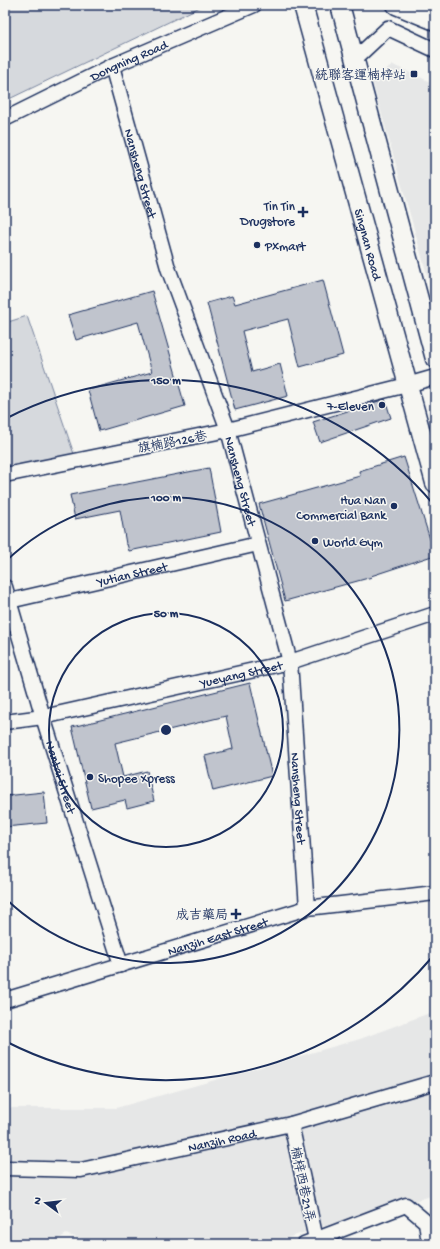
<svg xmlns="http://www.w3.org/2000/svg" width="440" height="1249" font-family="'Gochi Hand','LXGW WenKai TC',sans-serif">
<style>
.built{fill:#e6e7e7}
.green{fill:#d6d9dd;stroke:#78849e}
.building{fill:#c0c4cd;stroke:#1b2f5e}
.lines{fill:none;stroke-linecap:round;stroke-linejoin:round}
.minor-casing{stroke:#1b2f5e;stroke-width:17}
.tertiary-casing{stroke:#1b2f5e;stroke-width:21}
.minor{stroke:#f6f6f2;stroke-width:14}
.tertiary{stroke:#f6f6f2;stroke-width:18}
.ring{fill:none;stroke:#1b2f5e;stroke-width:2}
.poi-dot{fill:#1b2f5e;stroke:#f6f6f2;stroke-width:1.5}
.labels{text-anchor:middle;stroke-width:3;stroke-linejoin:round;paint-order:stroke}
.street-label{font-size:13px;fill:#1b2f5e;stroke:#f6f6f2}
.poi-label{font-size:13px;fill:#1b2f5e;stroke:#f6f6f2;text-anchor:end}
.centre{fill:#1b2f5e;stroke:#f6f6f2;stroke-width:2}
.ring-label{font-size:12px;text-anchor:middle;font-weight:bold;fill:#1b2f5e;stroke:#f6f6f2;stroke-width:3;stroke-linejoin:round;paint-order:stroke}
</style>
<rect width="100%" height="100%" fill="#f6f6f2"/>
<filter id="ink" filterUnits="userSpaceOnUse"><feTurbulence type="fractalNoise" baseFrequency=".025" numOctaves="2"/><feDisplacementMap in="SourceGraphic" scale="8" xChannelSelector="R" yChannelSelector="G"/><feConvolveMatrix kernelMatrix="1 2 1 2 8 2 1 2 1" color-interpolation-filters="sRGB"/></filter>
<g filter="url(#ink)">
<g class="built">
<polygon points="393,65 435,84 435,303 372,80"/>
<polygon points="435,1011 435,1195 324,1226 269,1244 96,1244 66,1234 52,1244 5,1244 5,1108 116,1108 360,1039"/>
</g>
<g class="green">
<polygon points="5,5 204,5 5,101"/>
<polygon points="27,316 75,457 5,471 5,323"/>
</g>
<g class="building">
<polygon points="323,280 343,355 300,367 288,319 242,331 252,372 280,364 288,396 235,410 207,303 232,296 235,304"/>
<polygon points="152,291 185,406 99,431 88,390 152,372 138,322 76,340 68,315"/>
<polygon points="385,399 391,418 320,442 313,422"/>
<polygon points="404,457 435,555 371,576 372,577 285,601 259,504 360,476 359,471"/>
<polygon points="209,468 221,532 129,551 127,544 126,544 120,510 75,519 70,495"/>
<polygon points="250,683 272,776 213,791 205,756 233,749 226,716 115,743 123,777 147,771 154,801 127,808 125,800 91,808 72,727"/>
<polygon points="44,792 47,823 5,827 5,796"/>
</g>
<g class="lines">
<g class="minor-casing">
<g id="minor">
<polyline points="355,59 388,28 435,50"/>
<path id="s1" d="M 112,66 L 168,268 L 228,430 L 290,662 L 307,908"/>
<path id="s2" d="M 5,119 L 112,66 L 254,5"/>
<polyline points="5,475 228,430 407,385 435,377"/>
<path id="s3" d="M 5,587 L 43,717 L 121,965"/>
<path id="s4" d="M 5,602 L 258,544"/>
<path id="s5" d="M 5,722 L 43,717 L 290,662 L 435,614"/>
<path id="s6" d="M 5,1000 L 307,908 L 435,893"/>
<polyline points="291,1124 317,1244"/>
<path id="s7" d="M 5,1168 L 81,1170 L 291,1124 L 435,1082"/>
<polyline points="304,1244 406,1205 426,1222 429,1244"/>
</g>
</g>
<g class="tertiary-casing">
<g id="tertiary">
<path id="s8" d="M 303,5 L 435,483"/>
<polyline points="340,5 435,359"/>
<polyline points="396,5 435,21"/>
</g>
</g>
<use href="#minor" class="minor"/>
<use href="#tertiary" class="tertiary"/>
</g>
</g>
<g class="ring">
<circle cx="166" cy="730" r="117"/>
<path d="M6 561A233 233 0 1 1 6 899"/>
<path d="M434 955A350 350 0 0 1 7 1042M7 418A350 350 0 0 1 434 505"/>
</g>
<g class="poi-dot">
<rect x="410" y="70" width="8" height="8" rx="2"/>
<path d="M301 206h4v4h4v4h-4v4h-4v-4h-4v-4h4z"/>
<circle cx="257" cy="245" r="4"/>
<circle cx="382" cy="405" r="4"/>
<circle cx="394" cy="506" r="4"/>
<circle cx="315" cy="541" r="4"/>
<circle cx="90" cy="777" r="4"/>
<path d="M234 908h4v4h4v4h-4v4h-4v-4h-4v-4h4z"/>
</g>
<g class="labels">
<g class="street-label">
<text dy="5" stroke="none"><textPath href="#s2" startOffset="137">Dongning Road</textPath></text>
<text dy="5" stroke="none"><textPath href="#s1" startOffset="111">Nansheng Street</textPath></text>
<text dy="5" stroke="none"><textPath href="#s8" startOffset="248">Singnan Road</textPath></text>
<text transform="translate(172 441) rotate(-11)" y="5">旗楠路126巷</text>
<text dy="5" stroke="none"><textPath href="#s1" startOffset="435">Nansheng Street</textPath></text>
<text dy="5" stroke="none"><textPath href="#s4" startOffset="130">Yutian Street</textPath></text>
<text dy="5" stroke="none"><textPath href="#s5" startOffset="241">Yueyang Street</textPath></text>
<text dy="5" stroke="none"><textPath href="#s3" startOffset="198">Nantai Street</textPath></text>
<text dy="5" stroke="none"><textPath href="#s1" startOffset="759">Nansheng Street</textPath></text>
<text dy="5" stroke="none"><textPath href="#s6" startOffset="222">Nanzih East Street</textPath></text>
<text dy="5" stroke="none"><textPath href="#s7" startOffset="220">Nanzih Road</textPath></text>
<text transform="translate(304 1184) rotate(78)" y="5">楠梓西巷21弄</text>
</g>
<g class="poi-label">
<text x="406" y="79">統聯客運楠梓站</text>
<text x="295" y="210">Tin Tin<tspan x="295" dy="15">Drugstore</tspan></text>
<text x="265" y="250" text-anchor="start">Pxmart</text>
<text x="374" y="410">7-Eleven</text>
<text x="386" y="504">Hua Nan<tspan x="386" dy="15">Commercial Bank</tspan></text>
<text x="323" y="546" text-anchor="start">World Gym</text>
<text x="98" y="782" text-anchor="start">Shopee Xpress</text>
<text x="228" y="919">成吉藥局</text>
</g>
</g>
<circle cx="166" cy="730" r="6" class="centre"/>
<g class="ring-label">
<text x="166" y="384">150 m</text>
<text x="166" y="501">100 m</text>
<text x="166" y="617">50 m</text>
</g>
<rect width="440" height="1249" fill="none" stroke="#f6f6f2" stroke-width="20"/>
<rect x="10" y="10" width="420" height="1229" fill="none" stroke="#1b2f5e" stroke-width="1.5" filter="url(#ink)"/>
<g transform="translate(46 1203) rotate(285)" stroke="#f6f6f2" stroke-width="3" paint-order="stroke">
<path d="M0-3L7 15L0 10L-7 15Z" fill="#1b2f5e"/>
<text y="-6" font-size="11" font-weight="bold" text-anchor="middle" fill="#1b2f5e">N</text>
</g>
</svg>
